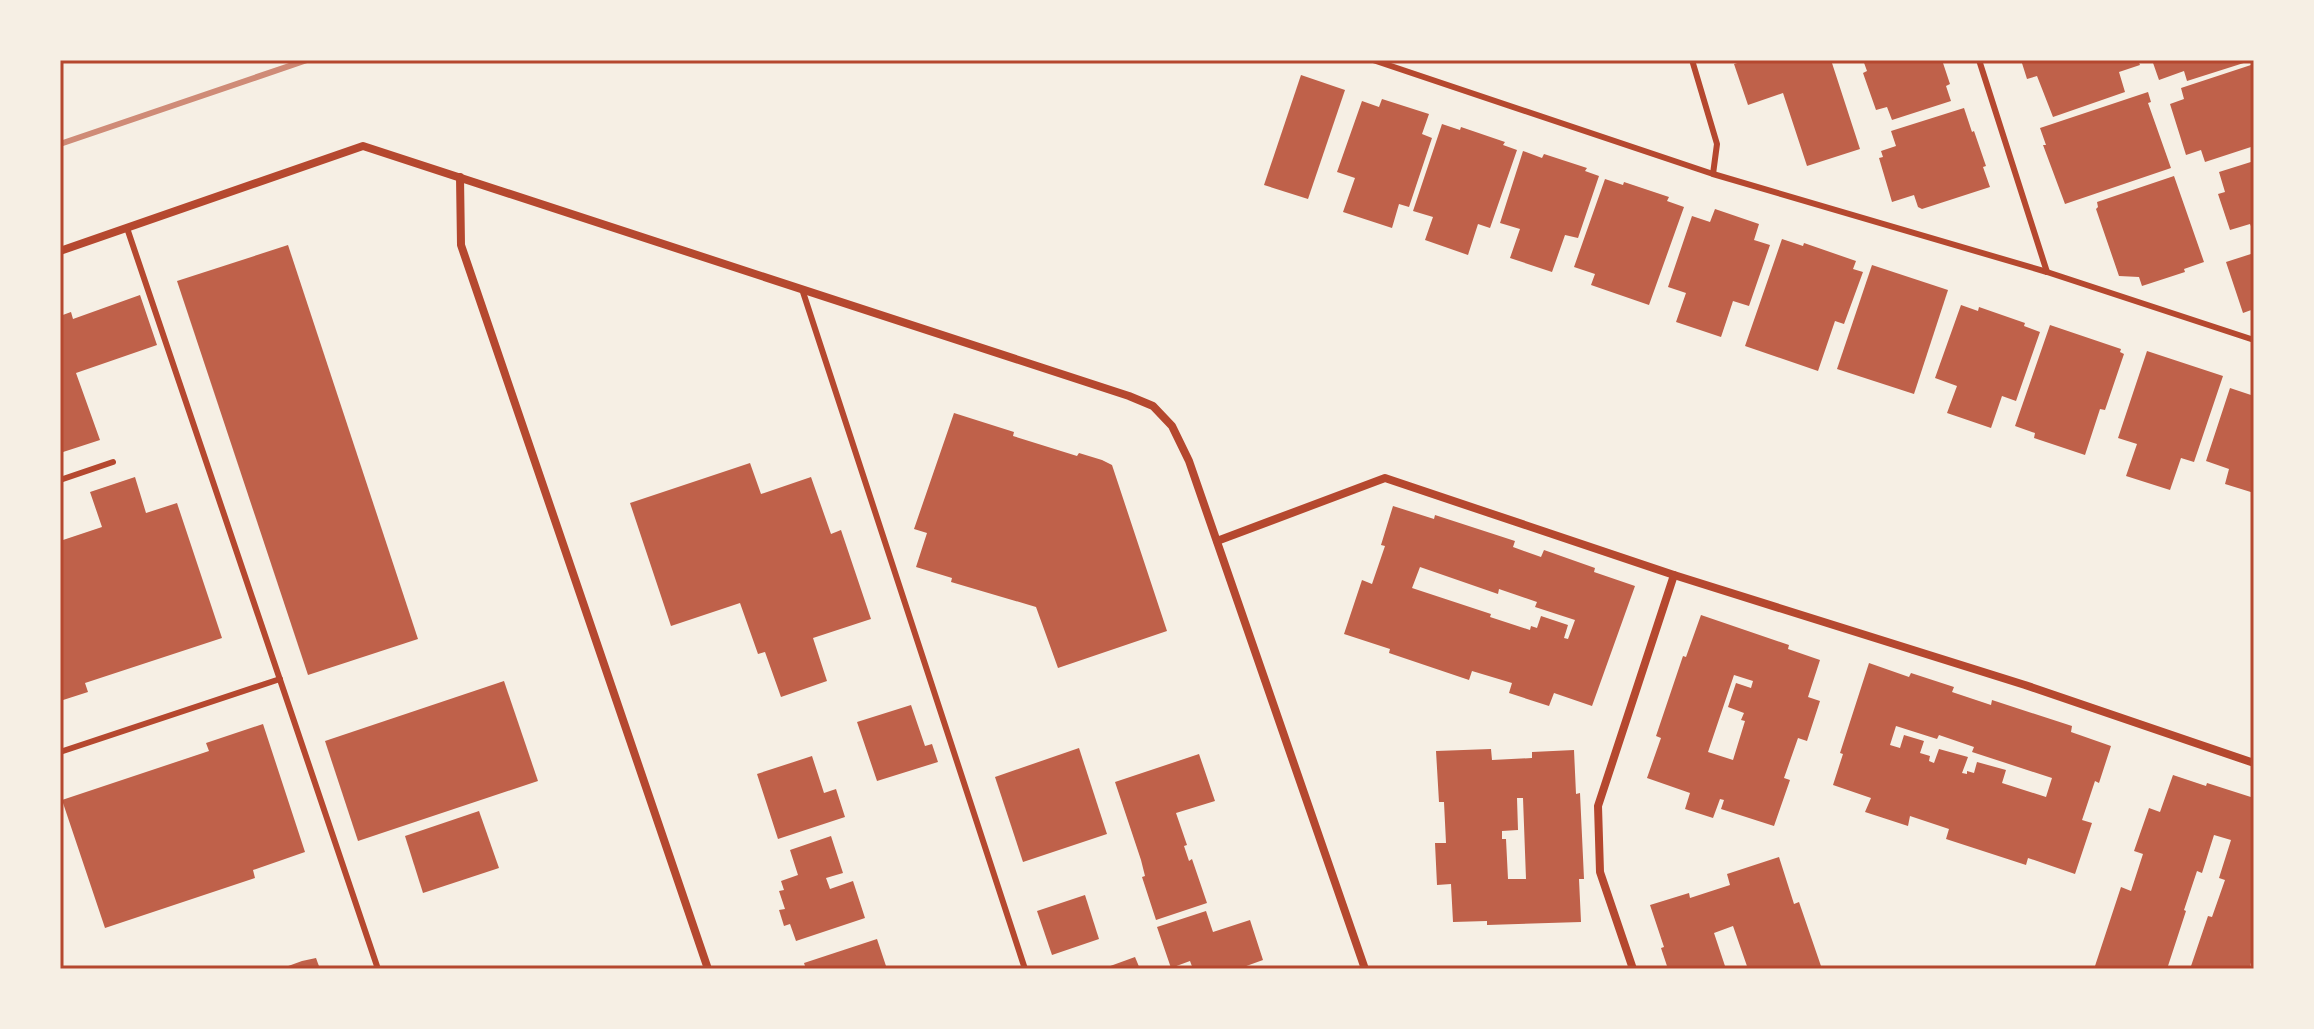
<svg xmlns="http://www.w3.org/2000/svg" width="2314" height="1029" font-family="'Varela Round',sans-serif">
<style>
.building{fill:#bf614a;fill-rule:evenodd}
.lines{fill:none;stroke-linecap:round;stroke-linejoin:round}
.service{stroke:#b5482f;stroke-width:6}
.minor{stroke:#b5482f;stroke-width:8}
.rail{stroke:#cf8b77;stroke-width:6}
.neatline{fill:none;stroke:#b5482f;stroke-width:3}
</style>
<rect width="100%" height="100%" fill="#f6efe4"/>
<g class="building">
<polygon points="1746,60 1831,60 1860,149 1807,166 1783,93 1748,105 1734,64"/>
<polygon points="1863,60 1942,60 1950,84 1946,86 1951,101 1892,120 1887,107 1876,110 1863,73 1867,71"/>
<polygon points="2021,60 2138,60 2140,65 2119,72 2125,92 2053,117 2037,76 2027,79"/>
<polygon points="2152,60 2250,60 2250,61 2187,81 2184,71 2159,80"/>
<polygon points="2254,64 2254,146 2205,162 2201,150 2186,155 2170,104 2184,99 2181,88"/>
<polygon points="1301,75 1345,90 1308,199 1264,185"/>
<polygon points="2148,92 2151,102 2148,103 2171,168 2065,204 2043,145 2046,145 2040,128"/>
<polygon points="1382,99 1429,114 1422,134 1432,138 1409,207 1399,204 1392,228 1343,212 1355,178 1337,172 1362,101 1379,107"/>
<polygon points="1964,108 1972,132 1974,131 1986,166 1983,167 1990,187 1922,209 1918,207 1914,195 1892,202 1879,158 1883,157 1881,151 1896,146 1891,131"/>
<polygon points="1442,124 1460,130 1461,127 1505,142 1503,145 1517,150 1490,228 1478,224 1468,255 1425,240 1433,217 1413,211"/>
<polygon points="1523,151 1542,158 1544,154 1587,168 1585,171 1599,176 1578,238 1565,235 1552,272 1510,258 1520,229 1500,223"/>
<polygon points="2254,161 2254,233 2250,224 2230,230 2218,194 2225,192 2219,172"/>
<polygon points="2174,176 2204,262 2184,269 2185,272 2142,286 2139,277 2119,276 2096,209 2098,207 2097,202"/>
<polygon points="1605,179 1623,185 1624,182 1669,197 1667,201 1684,207 1649,305 1591,285 1595,274 1574,267"/>
<polygon points="1715,209 1759,224 1754,240 1770,245 1749,306 1733,301 1721,337 1676,322 1686,293 1668,287 1692,216 1710,222"/>
<polygon points="1782,239 1803,246 1804,243 1856,261 1853,269 1863,272 1844,324 1835,321 1818,371 1745,346"/>
<polygon points="288,245 418,639 308,675 177,281"/>
<polygon points="2254,253 2254,309 2243,313 2226,262"/>
<polygon points="1872,265 1948,290 1914,394 1837,369"/>
<polygon points="140,295 157,345 76,373 100,440 60,453 60,316 71,312 73,319"/>
<polygon points="1961,305 1978,311 1979,307 2025,323 2024,326 2040,332 2016,401 2002,396 1991,428 1947,413 1957,386 1935,378"/>
<polygon points="2050,325 2121,349 2120,352 2124,354 2105,410 2100,409 2085,455 2034,438 2035,433 2015,426"/>
<polygon points="2147,351 2223,376 2194,462 2181,458 2170,490 2126,476 2137,444 2118,438"/>
<polygon points="2230,388 2254,396 2254,493 2225,484 2229,469 2206,461"/>
<polygon points="954,413 1014,432 1013,436 1077,456 1079,453 1102,460 1112,465 1167,631 1058,668 1036,607 951,582 952,578 916,567 927,533 914,529"/>
<polygon points="750,463 761,494 811,477 831,534 841,530 871,619 813,638 827,681 781,697 765,652 758,654 740,603 671,626 630,503"/>
<polygon points="135,477 146,513 177,503 222,638 85,683 88,692 60,701 60,541 102,527 90,492"/>
<path d="M 1393,506 L 1434,519 L 1435,515 L 1515,541 L 1513,547 L 1541,557 L 1544,550 L 1595,568 L 1594,572 L 1635,586 L 1592,706 L 1554,693 L 1549,706 L 1509,693 L 1512,683 L 1472,671 L 1469,680 L 1389,653 L 1390,649 L 1344,634 L 1362,580 L 1372,584 L 1385,546 L 1381,545 ZM 1420,567 L 1498,594 L 1499,589 L 1537,602 L 1535,607 L 1575,620 L 1568,639 L 1564,638 L 1568,625 L 1541,616 L 1537,628 L 1531,626 L 1530,630 L 1490,617 L 1491,614 L 1412,588 Z"/>
<path d="M 1701,615 L 1789,645 L 1788,649 L 1820,660 L 1808,697 L 1820,701 L 1807,741 L 1798,738 L 1784,778 L 1790,780 L 1774,826 L 1721,809 L 1724,800 L 1720,799 L 1713,818 L 1685,809 L 1690,793 L 1647,778 L 1661,738 L 1656,736 L 1683,656 L 1686,657 ZM 1734,675 L 1753,681 L 1751,688 L 1736,683 L 1728,707 L 1744,713 L 1741,720 L 1745,721 L 1733,760 L 1708,752 Z"/>
<path d="M 1869,663 L 1909,677 L 1911,673 L 1954,687 L 1952,692 L 1991,705 L 1992,700 L 2072,726 L 2071,732 L 2111,746 L 2099,783 L 2095,781 L 2082,820 L 2092,823 L 2075,874 L 2028,858 L 2026,865 L 1946,839 L 1949,829 L 1910,816 L 1908,826 L 1865,812 L 1871,798 L 1833,785 L 1843,754 L 1840,753 ZM 1896,726 L 1937,739 L 1939,735 L 1974,747 L 1972,752 L 2052,778 L 2046,797 L 2002,783 L 2006,770 L 1977,762 L 1974,773 L 1967,771 L 1967,774 L 1962,773 L 1968,757 L 1939,749 L 1934,763 L 1929,761 L 1930,756 L 1920,753 L 1924,741 L 1904,735 L 1900,748 L 1890,745 Z"/>
<polygon points="504,681 538,781 358,841 325,741"/>
<polygon points="911,705 925,746 932,744 938,762 877,781 857,722"/>
<polygon points="263,724 305,852 253,870 255,878 105,928 62,800 209,751 206,743"/>
<polygon points="1079,748 1107,834 1023,862 995,777"/>
<path d="M 1491,749 L 1492,760 L 1532,758 L 1532,752 L 1574,750 L 1576,794 L 1580,793 L 1584,879 L 1579,879 L 1581,922 L 1487,925 L 1487,921 L 1453,922 L 1451,884 L 1437,885 L 1435,843 L 1446,843 L 1444,802 L 1439,802 L 1436,751 ZM 1517,798 L 1523,798 L 1526,879 L 1508,879 L 1506,839 L 1502,839 L 1502,831 L 1518,830 Z"/>
<polygon points="1199,754 1215,801 1176,813 1187,845 1184,846 1189,861 1192,859 1207,903 1156,920 1142,877 1145,876 1141,860 1115,782"/>
<polygon points="812,756 824,793 836,789 845,817 778,839 757,774"/>
<polygon points="2173,775 2206,786 2207,783 2254,798 2254,953 2249,969 2190,969 2208,916 2212,917 2225,880 2219,878 2231,840 2214,835 2202,873 2197,871 2184,910 2186,911 2167,969 2094,969 2121,887 2131,891 2143,854 2134,851 2149,808 2160,812"/>
<polygon points="479,811 499,868 423,893 405,836"/>
<polygon points="831,836 843,873 826,878 830,889 853,881 865,918 796,941 790,924 784,926 779,910 785,909 779,891 784,890 781,881 798,875 790,850"/>
<polygon points="1779,857 1794,904 1799,902 1822,969 1748,969 1733,926 1714,933 1726,969 1668,969 1661,948 1664,947 1650,905 1689,893 1690,898 1730,885 1727,874"/>
<polygon points="1085,895 1099,939 1052,955 1037,911"/>
<polygon points="1206,911 1213,932 1250,920 1263,960 1238,969 1193,969 1190,961 1171,968 1157,927"/>
<polygon points="877,939 887,969 806,969 804,963"/>
<polygon points="1135,957 1140,969 1102,969"/>
<polygon points="316,958 320,969 280,969 302,961"/>
</g>
<g class="lines">
<g class="service">
<polyline points="1373,60 1713,174 2047,272 2254,340"/>
<polyline points="1692,60 1717,144 1713,174"/>
<polyline points="1979,60 2047,272"/>
<polyline points="127,228 378,969"/>
<polyline points="802,289 1025,969"/>
<polyline points="60,480 113,462"/>
<polyline points="60,752 280,679"/>
</g>
<g class="minor">
<polyline points="460,177 461,245 708,969"/>
<polyline points="60,251 363,146 1129,396 1153,406 1172,426 1189,461 1365,969"/>
<polyline points="1217,541 1385,478 1674,575 2025,685 2254,763"/>
<polyline points="1633,969 1600,872 1598,806 1674,575"/>
</g>
<polyline class="rail" points="60,144 307,60"/>
</g>
<rect width="2314" height="1029" fill="none" stroke="#f6efe4" stroke-width="124"/>
<rect x="62" y="62" width="2190" height="905" class="neatline"/>
</svg>
